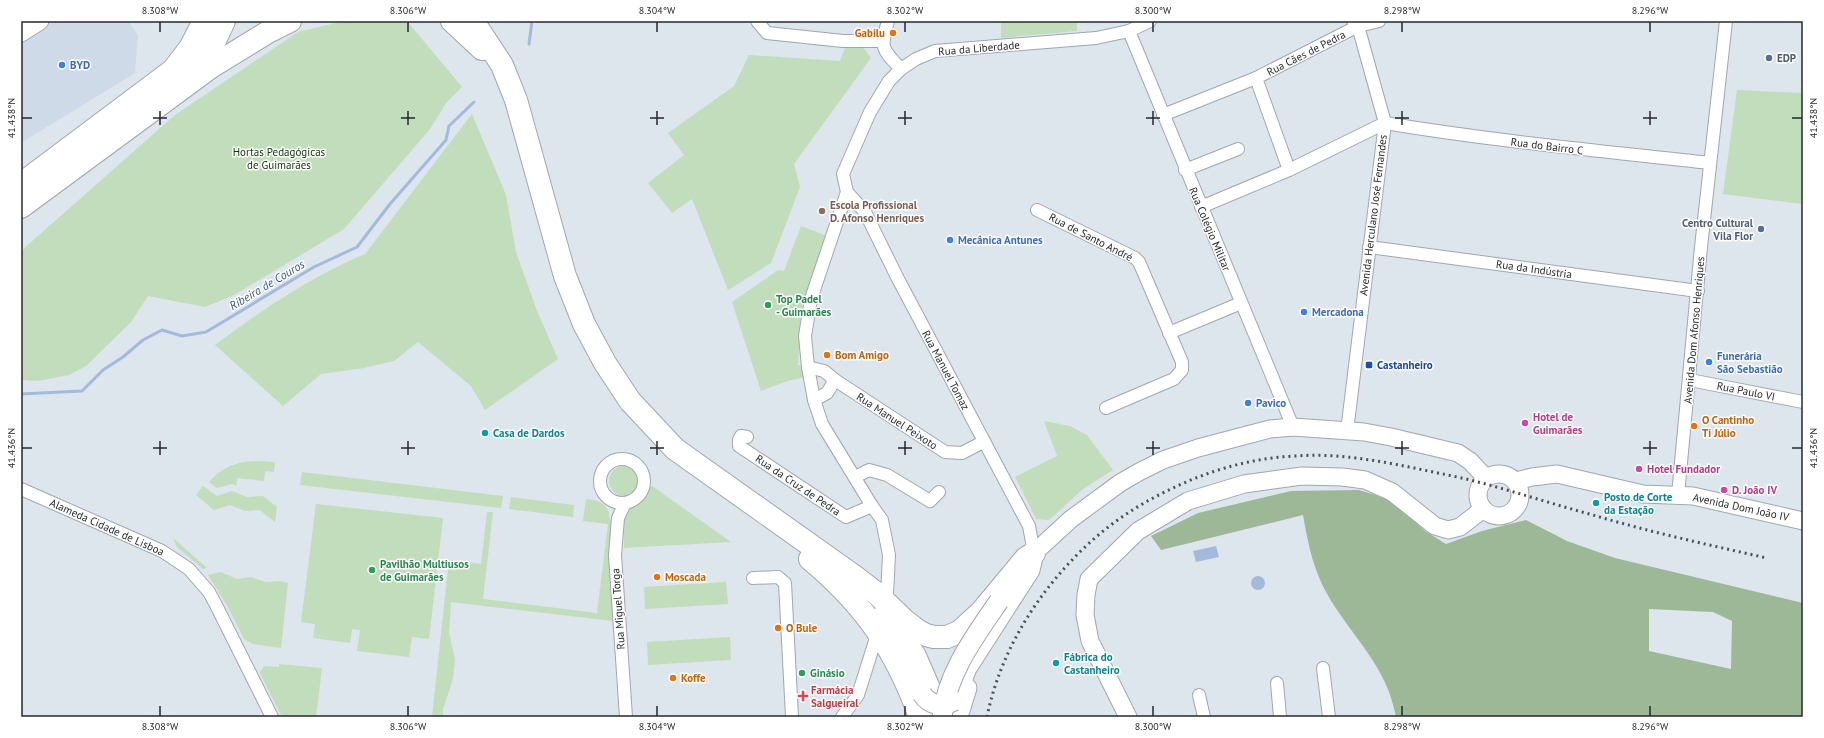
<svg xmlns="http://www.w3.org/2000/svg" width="1824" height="738" font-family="'PT Sans',sans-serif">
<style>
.built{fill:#cfdae9}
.green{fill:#c1ddbc}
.forest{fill:#9db897;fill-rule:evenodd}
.water{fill:#a4badd}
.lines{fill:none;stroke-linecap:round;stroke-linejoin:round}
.stream{stroke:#a4badd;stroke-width:3}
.street-casing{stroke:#a0a7af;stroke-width:14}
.secondary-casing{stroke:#a0a7af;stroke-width:19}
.primary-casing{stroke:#a0a7af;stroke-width:21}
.highway-casing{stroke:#a0a7af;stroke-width:24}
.street{stroke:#fff;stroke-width:12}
.secondary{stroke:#fff;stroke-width:17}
.primary{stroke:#fff;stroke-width:19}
.highway{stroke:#fff;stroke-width:22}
.rail{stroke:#4c4f54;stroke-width:3;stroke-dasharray:2 4;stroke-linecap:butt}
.primary-bridge-casing{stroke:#a0a7af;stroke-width:21;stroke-linecap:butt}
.primary-bridge{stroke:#fff;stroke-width:19}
.ticks{fill:none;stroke:#26282c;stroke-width:1.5}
.food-dot{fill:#e8710a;stroke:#fff;stroke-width:1.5}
.service-dot{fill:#5c6f8a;stroke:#fff;stroke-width:1.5}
.shop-dot{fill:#3f7fe0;stroke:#fff;stroke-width:1.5}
.education-dot{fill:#8d6e63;stroke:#fff;stroke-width:1.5}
.leisure-dot{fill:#2e9e5b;stroke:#fff;stroke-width:1.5}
.transit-dot{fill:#1a4fb4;stroke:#fff;stroke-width:1.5}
.hotel-dot{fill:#d1479c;stroke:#fff;stroke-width:1.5}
.culture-dot{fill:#0f9aa8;stroke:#fff;stroke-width:1.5}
.health-dot{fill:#e0444e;stroke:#fff;stroke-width:1.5}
.labels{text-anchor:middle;stroke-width:3;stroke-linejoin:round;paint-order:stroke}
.food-label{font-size:11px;font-weight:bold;fill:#c56008;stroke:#fff;text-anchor:start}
.street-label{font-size:11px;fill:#26282c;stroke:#fff}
.service-label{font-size:11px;font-weight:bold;fill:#4e5e75;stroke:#fff;text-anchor:start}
.shop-label{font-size:11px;font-weight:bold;fill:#366cbe;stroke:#fff;text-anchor:start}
.park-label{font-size:11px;fill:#0d3405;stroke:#fff}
.education-label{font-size:11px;font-weight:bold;fill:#785e54;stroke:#fff;text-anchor:start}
.leisure-label{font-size:11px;font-weight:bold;fill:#27864d;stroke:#fff;text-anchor:start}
.transit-label{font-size:11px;font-weight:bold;fill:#164399;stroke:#fff;text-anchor:start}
.hotel-label{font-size:11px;font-weight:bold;fill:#b23c85;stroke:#fff;text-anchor:start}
.culture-label{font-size:11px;font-weight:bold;fill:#0d838f;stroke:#fff;text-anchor:start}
.health-label{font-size:11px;font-weight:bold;fill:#be3a42;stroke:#fff;text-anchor:start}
.water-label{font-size:12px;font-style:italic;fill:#395887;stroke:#fff}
.neatline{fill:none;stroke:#26282c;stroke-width:1.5}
.ticks-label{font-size:10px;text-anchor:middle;fill:#26282c}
</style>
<rect width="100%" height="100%" fill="#dde5ed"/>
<polygon class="built" points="54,21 128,21 138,35 135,73 21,143 21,42"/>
<g class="green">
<polygon points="344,21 407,21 462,87 446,103 430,129 344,229 234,295 205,307 148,296 131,322 86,366 69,375 38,381 21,380 21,251 175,115 298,32"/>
<polygon points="1001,21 1081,21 1077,22 1077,31 1001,38"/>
<polygon points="861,44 871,58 794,164 800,187 771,263 728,290 692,199 672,213 648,183 684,155 668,133 734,86 749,55 840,61 846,45"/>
<polygon points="1737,90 1803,93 1803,204 1723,194"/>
<path d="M 472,114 L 506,195 L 516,252 L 537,311 L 558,359 L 485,410 L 471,386 L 418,342 L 394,361 L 364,368 L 321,374 L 283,406 L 215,345 C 262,310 312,276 365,254 Z"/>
<polygon points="801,226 827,236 801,309 798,365 804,365 806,377 787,381 761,391 732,302 778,270 784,271"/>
<polygon points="1044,421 1070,426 1087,435 1113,470 1083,489 1049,520 1036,519 1015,477 1057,456"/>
<path d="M 260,461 L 275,462 L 274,472 L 265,471 L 264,481 L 237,478 L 236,486 L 232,484 L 217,488 L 209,482 C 224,466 238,461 260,461 Z"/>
<circle cx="624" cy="481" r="15"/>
<polygon points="302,472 503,496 501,508 300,485"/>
<polygon points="203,486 217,496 232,491 247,497 263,496 277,507 275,522 260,510 245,511 230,505 214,510 196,495"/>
<polygon points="652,486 731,542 624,548 624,515"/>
<polygon points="511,497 574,505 573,517 509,509"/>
<path d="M 586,499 C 606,501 609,507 611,526 L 613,621 L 451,602 L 449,633 L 455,659 L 453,679 L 443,709 L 443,717 L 432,717 L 449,560 L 481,564 L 487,512 L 493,512 L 483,599 L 597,613 L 608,524 L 583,521 Z"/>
<polygon points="316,504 443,518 429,639 412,637 409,657 357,651 360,630 352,629 350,643 313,638 315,624 301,622"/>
<polygon points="173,538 207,568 203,569 177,547"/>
<polygon points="221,572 237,579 251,577 265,582 280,581 288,583 281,648 253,644 244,639 228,607 208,575"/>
<polygon points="726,582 728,604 645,609 644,587"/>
<polygon points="730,637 731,660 648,665 647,642"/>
<polygon points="279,664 322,668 316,717 282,717 260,673 264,666 279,667"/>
</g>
<path class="forest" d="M 1359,490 L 1392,500 L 1425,531 L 1446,544 L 1482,531 L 1526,520 L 1567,541 L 1615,558 L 1803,603 L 1803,717 L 1396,717 C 1387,667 1355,640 1330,599 C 1314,573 1308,544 1303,515 L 1161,550 L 1151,536 L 1198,513 L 1291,491 ZM 1649,609 L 1713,612 L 1732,621 L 1731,669 L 1649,651 Z"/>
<g class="water">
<polygon points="1216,546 1219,557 1196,562 1193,551"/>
<circle cx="1258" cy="583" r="7"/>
</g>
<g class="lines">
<g class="stream">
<polyline points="529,44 532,21"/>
<polyline points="21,394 82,391 103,370 123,357 143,340 162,330 182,336 206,332 314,267 357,247 390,204 446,140 449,126 474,102"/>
</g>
<g class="street-casing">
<g id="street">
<polyline points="757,21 767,33 843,41 882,41"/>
<path d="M 888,21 C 880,49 882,49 901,69"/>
<polyline points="1129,31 1293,427"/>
<polyline points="1256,78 1289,170"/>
<polyline points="1163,115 1256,78 1358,26 1379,21"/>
<path d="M 1385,123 C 1493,141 1602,151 1710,163"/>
<polyline points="1185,170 1238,149"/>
<polyline points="847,192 811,299 805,336 808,367 814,400 822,424 872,506 882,520 889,555 887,594"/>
<polyline points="1201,207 1289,170 1385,123"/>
<polyline points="1037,210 1135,258 1139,262 1182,362 1182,370 1174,379 1106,408"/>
<polyline points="1369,247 1698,291"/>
<polyline points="1169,333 1241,303"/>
<polyline points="808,367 824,371 835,380 827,393 814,400"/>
<polyline points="835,380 945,452 962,453 983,442"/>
<polyline points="1690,380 1803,402"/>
<polyline points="1347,431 1385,123 1358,26 1353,21"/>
<polyline points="747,437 741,436 739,440 739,446 846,517 872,506"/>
<circle cx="622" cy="481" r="22"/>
<polyline points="855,477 869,470 887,475 930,501 939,492"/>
<polyline points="21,489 162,551 189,569 209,592 216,605 272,717"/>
<polyline points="1678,495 1701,247 1726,21"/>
<polyline points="625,503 618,518 615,555 626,717"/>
<polyline points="1034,553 1029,526 897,277 865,212 847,192 843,174 870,112 889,81 901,69 916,59 935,51 1096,38 1129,31 1150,21"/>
<polyline points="753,578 778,577 785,583 792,717"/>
<polyline points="1323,668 1329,717"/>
<polyline points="1277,683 1280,717"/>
<polyline points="1199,695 1204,717"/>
<polyline points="842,717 858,695 875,641"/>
</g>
</g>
<g class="secondary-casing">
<g id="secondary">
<polyline points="21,33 40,21"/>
<circle cx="1499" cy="495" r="21"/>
<polyline points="1516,481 1532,477 1557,474 1643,494 1693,496 1803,521"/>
<polyline points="1034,553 1071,519 1120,483 1139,472 1163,460 1198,448 1270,429 1293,427 1364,432 1391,437 1458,453 1470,461 1486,478"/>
<polyline points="1128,717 1090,641 1085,615 1086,595 1089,579 1138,531 1188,501 1244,484 1302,476 1342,477 1365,480 1392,492 1435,526 1448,530 1460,527 1483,509"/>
</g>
</g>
<g class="primary-casing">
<g id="primary">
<polyline points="954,701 967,668 1030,570 1034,553"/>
<polyline points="958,717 967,688"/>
</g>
</g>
<g class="highway-casing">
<g id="highway">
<polyline points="452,21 482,49"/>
<polyline points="473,21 502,65 516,100 565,276 584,324 605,363 630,401 675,449 854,576 875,592 904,620 917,630 926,635 934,637 947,637 959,632 982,611 1026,558 1034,553"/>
<polyline points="193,74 210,51 224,21"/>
<polyline points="21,184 173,70 190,48 204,21"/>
<polyline points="21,207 211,67 268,32 290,21"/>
<path d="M 810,559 C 865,605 896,650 920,717"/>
<polyline points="885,614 915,656 931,693 938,716"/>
</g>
</g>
<use href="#street" class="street"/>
<use href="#secondary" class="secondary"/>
<use href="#primary" class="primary"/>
<use href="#highway" class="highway"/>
<path class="rail" d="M 987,717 C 1000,652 1037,593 1084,548 C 1110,523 1139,504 1171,489 C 1210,470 1252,458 1295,456 C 1335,453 1375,460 1414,468 C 1437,473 1460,477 1482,483 C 1519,493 1556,505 1593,515 C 1650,532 1709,545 1767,558"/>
<g class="primary-bridge-casing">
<g id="primary-bridge">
<path d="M 922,694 C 930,706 942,707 954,701"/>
<path d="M 942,717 C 947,673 975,636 999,601"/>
</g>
</g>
<use href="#primary-bridge" class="primary-bridge"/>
</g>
<path class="ticks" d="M 160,22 L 160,32M 408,22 L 408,32M 657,22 L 657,32M 905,22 L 905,32M 1153,22 L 1153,32M 1402,22 L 1402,32M 1650,22 L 1650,32M 160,111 L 160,125M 408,111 L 408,125M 657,111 L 657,125M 905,111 L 905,125M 1153,111 L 1153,125M 1402,111 L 1402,125M 1650,111 L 1650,125M 22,118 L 32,118M 153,118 L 167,118M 401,118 L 415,118M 650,118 L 664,118M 898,118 L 912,118M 1146,118 L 1160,118M 1395,118 L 1409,118M 1643,118 L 1657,118M 1792,118 L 1802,118M 160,441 L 160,455M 408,441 L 408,455M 657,441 L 657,455M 905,441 L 905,455M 1153,441 L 1153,455M 1402,441 L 1402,455M 1650,441 L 1650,455M 22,448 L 32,448M 153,448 L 167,448M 401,448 L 415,448M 650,448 L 664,448M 898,448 L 912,448M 1146,448 L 1160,448M 1395,448 L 1409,448M 1643,448 L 1657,448M 1792,448 L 1802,448M 160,706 L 160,716M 408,706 L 408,716M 657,706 L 657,716M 905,706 L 905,716M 1153,706 L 1153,716M 1402,706 L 1402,716M 1650,706 L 1650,716"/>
<g class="food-dot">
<circle cx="893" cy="33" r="4"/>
<circle cx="827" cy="355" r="4"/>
<circle cx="1694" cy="426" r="4"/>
<circle cx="657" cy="577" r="4"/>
<circle cx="778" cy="628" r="4"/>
<circle cx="673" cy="678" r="4"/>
</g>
<g class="service-dot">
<circle cx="1769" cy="58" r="4"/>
<circle cx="1761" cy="229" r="4"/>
</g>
<g class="shop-dot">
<circle cx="62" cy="65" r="4"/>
<circle cx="950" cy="240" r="4"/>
<circle cx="1304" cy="312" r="4"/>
<circle cx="1709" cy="362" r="4"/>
<circle cx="1248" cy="403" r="4"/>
</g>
<circle class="education-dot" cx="822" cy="211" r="4"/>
<g class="leisure-dot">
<circle cx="768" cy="305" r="4"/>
<circle cx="372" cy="570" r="4"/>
<circle cx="802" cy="673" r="4"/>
</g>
<rect class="transit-dot" x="1365" y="361" width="8" height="8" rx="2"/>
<g class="hotel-dot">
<circle cx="1525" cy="423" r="4"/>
<circle cx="1639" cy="469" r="4"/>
<circle cx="1724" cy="490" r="4"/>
</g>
<g class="culture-dot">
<circle cx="485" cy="433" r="4"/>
<circle cx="1596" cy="503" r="4"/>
<circle cx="1056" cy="663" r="4"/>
</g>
<path class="health-dot" d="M801 690h4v4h4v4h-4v4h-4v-4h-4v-4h4z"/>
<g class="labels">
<g class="food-label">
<text x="885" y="37" text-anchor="end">Gabilu</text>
<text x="835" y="359">Bom Amigo</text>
<text x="1702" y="424">O Cantinho<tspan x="1702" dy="13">Ti Júlio</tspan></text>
<text x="665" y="581">Moscada</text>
<text x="786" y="632">O Bule</text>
<text x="681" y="682">Koffe</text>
</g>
<g class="street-label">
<text transform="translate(979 48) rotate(-5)" y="4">Rua da Liberdade</text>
<text transform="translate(1306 53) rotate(-27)" y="4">Rua Cães de Pedra</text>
<text transform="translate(1547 146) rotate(7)" y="4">Rua do Bairro C</text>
<text transform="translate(1373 215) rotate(-83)" y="4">Avenida Herculano José Fernandes</text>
<text transform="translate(1210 229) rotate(67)" y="4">Rua Colégio Militar</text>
<text transform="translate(1091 237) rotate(27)" y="4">Rua de Santo André</text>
<text transform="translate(1534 269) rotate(8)" y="4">Rua da Indústria</text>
<text transform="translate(1694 330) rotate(-85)" y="4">Avenida Dom Afonso Henriques</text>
<text transform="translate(946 370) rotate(62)" y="4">Rua Manuel Tomaz</text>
<text transform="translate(1746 391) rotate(11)" y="4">Rua Paulo VI</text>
<text transform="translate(897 421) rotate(33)" y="4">Rua Manuel Peixoto</text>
<text transform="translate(798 485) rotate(34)" y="4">Rua da Cruz de Pedra</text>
<text transform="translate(1741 507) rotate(12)" y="4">Avenida Dom João IV</text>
<text transform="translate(107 527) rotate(24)" y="4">Alameda Cidade de Lisboa</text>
<text transform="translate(618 609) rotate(-94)" y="4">Rua Miguel Torga</text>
</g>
<g class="service-label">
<text x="1777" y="62">EDP</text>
<text x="1753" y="227" text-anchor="end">Centro Cultural<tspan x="1753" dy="13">Vila Flor</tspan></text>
</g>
<g class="shop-label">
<text x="70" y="69">BYD</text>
<text x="958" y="244">Mecânica Antunes</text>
<text x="1312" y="316">Mercadona</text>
<text x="1717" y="360">Funerária<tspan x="1717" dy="13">São Sebastião</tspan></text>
<text x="1256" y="407">Pavico</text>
</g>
<g class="park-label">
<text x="279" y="156">Hortas Pedagógicas<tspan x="279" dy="13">de Guimarães</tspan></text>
</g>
<g class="education-label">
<text x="830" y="209">Escola Profissional<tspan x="830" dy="13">D. Afonso Henriques</tspan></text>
</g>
<g class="leisure-label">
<text x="776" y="303">Top Padel<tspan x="776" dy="13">- Guimarães</tspan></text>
<text x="380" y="568">Pavilhão Multiusos<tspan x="380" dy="13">de Guimarães</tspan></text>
<text x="810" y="677">Ginásio</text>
</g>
<g class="transit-label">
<text x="1377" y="369">Castanheiro</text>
</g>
<g class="hotel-label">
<text x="1533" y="421">Hotel de<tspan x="1533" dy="13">Guimarães</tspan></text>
<text x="1647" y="473">Hotel Fundador</text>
<text x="1732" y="494">D. João IV</text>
</g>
<g class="culture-label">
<text x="493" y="437">Casa de Dardos</text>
<text x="1604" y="501">Posto de Corte<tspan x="1604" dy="13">da Estação</tspan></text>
<text x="1064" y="661">Fábrica do<tspan x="1064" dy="13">Castanheiro</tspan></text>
</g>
<g class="health-label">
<text x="811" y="694">Farmácia<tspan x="811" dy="13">Salgueiral</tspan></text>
</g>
<g class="water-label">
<text transform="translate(267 285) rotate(-31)" y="4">Ribeira de Couros</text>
</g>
</g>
<rect width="1824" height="738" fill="none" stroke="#ffffff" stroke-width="44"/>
<rect x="22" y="22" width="1780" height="694" class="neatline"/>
<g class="ticks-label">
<text x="160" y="14">8.308°W</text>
<text x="408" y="14">8.306°W</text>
<text x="657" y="14">8.304°W</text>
<text x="905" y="14">8.302°W</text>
<text x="1153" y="14">8.300°W</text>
<text x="1402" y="14">8.298°W</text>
<text x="1650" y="14">8.296°W</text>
<text transform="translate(11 118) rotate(-90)" y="4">41.438°N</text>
<text transform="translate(1813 118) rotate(-90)" y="4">41.438°N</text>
<text transform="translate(11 448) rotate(-90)" y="4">41.436°N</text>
<text transform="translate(1813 448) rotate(-90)" y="4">41.436°N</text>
<text x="160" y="730">8.308°W</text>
<text x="408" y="730">8.306°W</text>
<text x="657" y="730">8.304°W</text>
<text x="905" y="730">8.302°W</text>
<text x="1153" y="730">8.300°W</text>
<text x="1402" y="730">8.298°W</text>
<text x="1650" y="730">8.296°W</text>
</g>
</svg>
